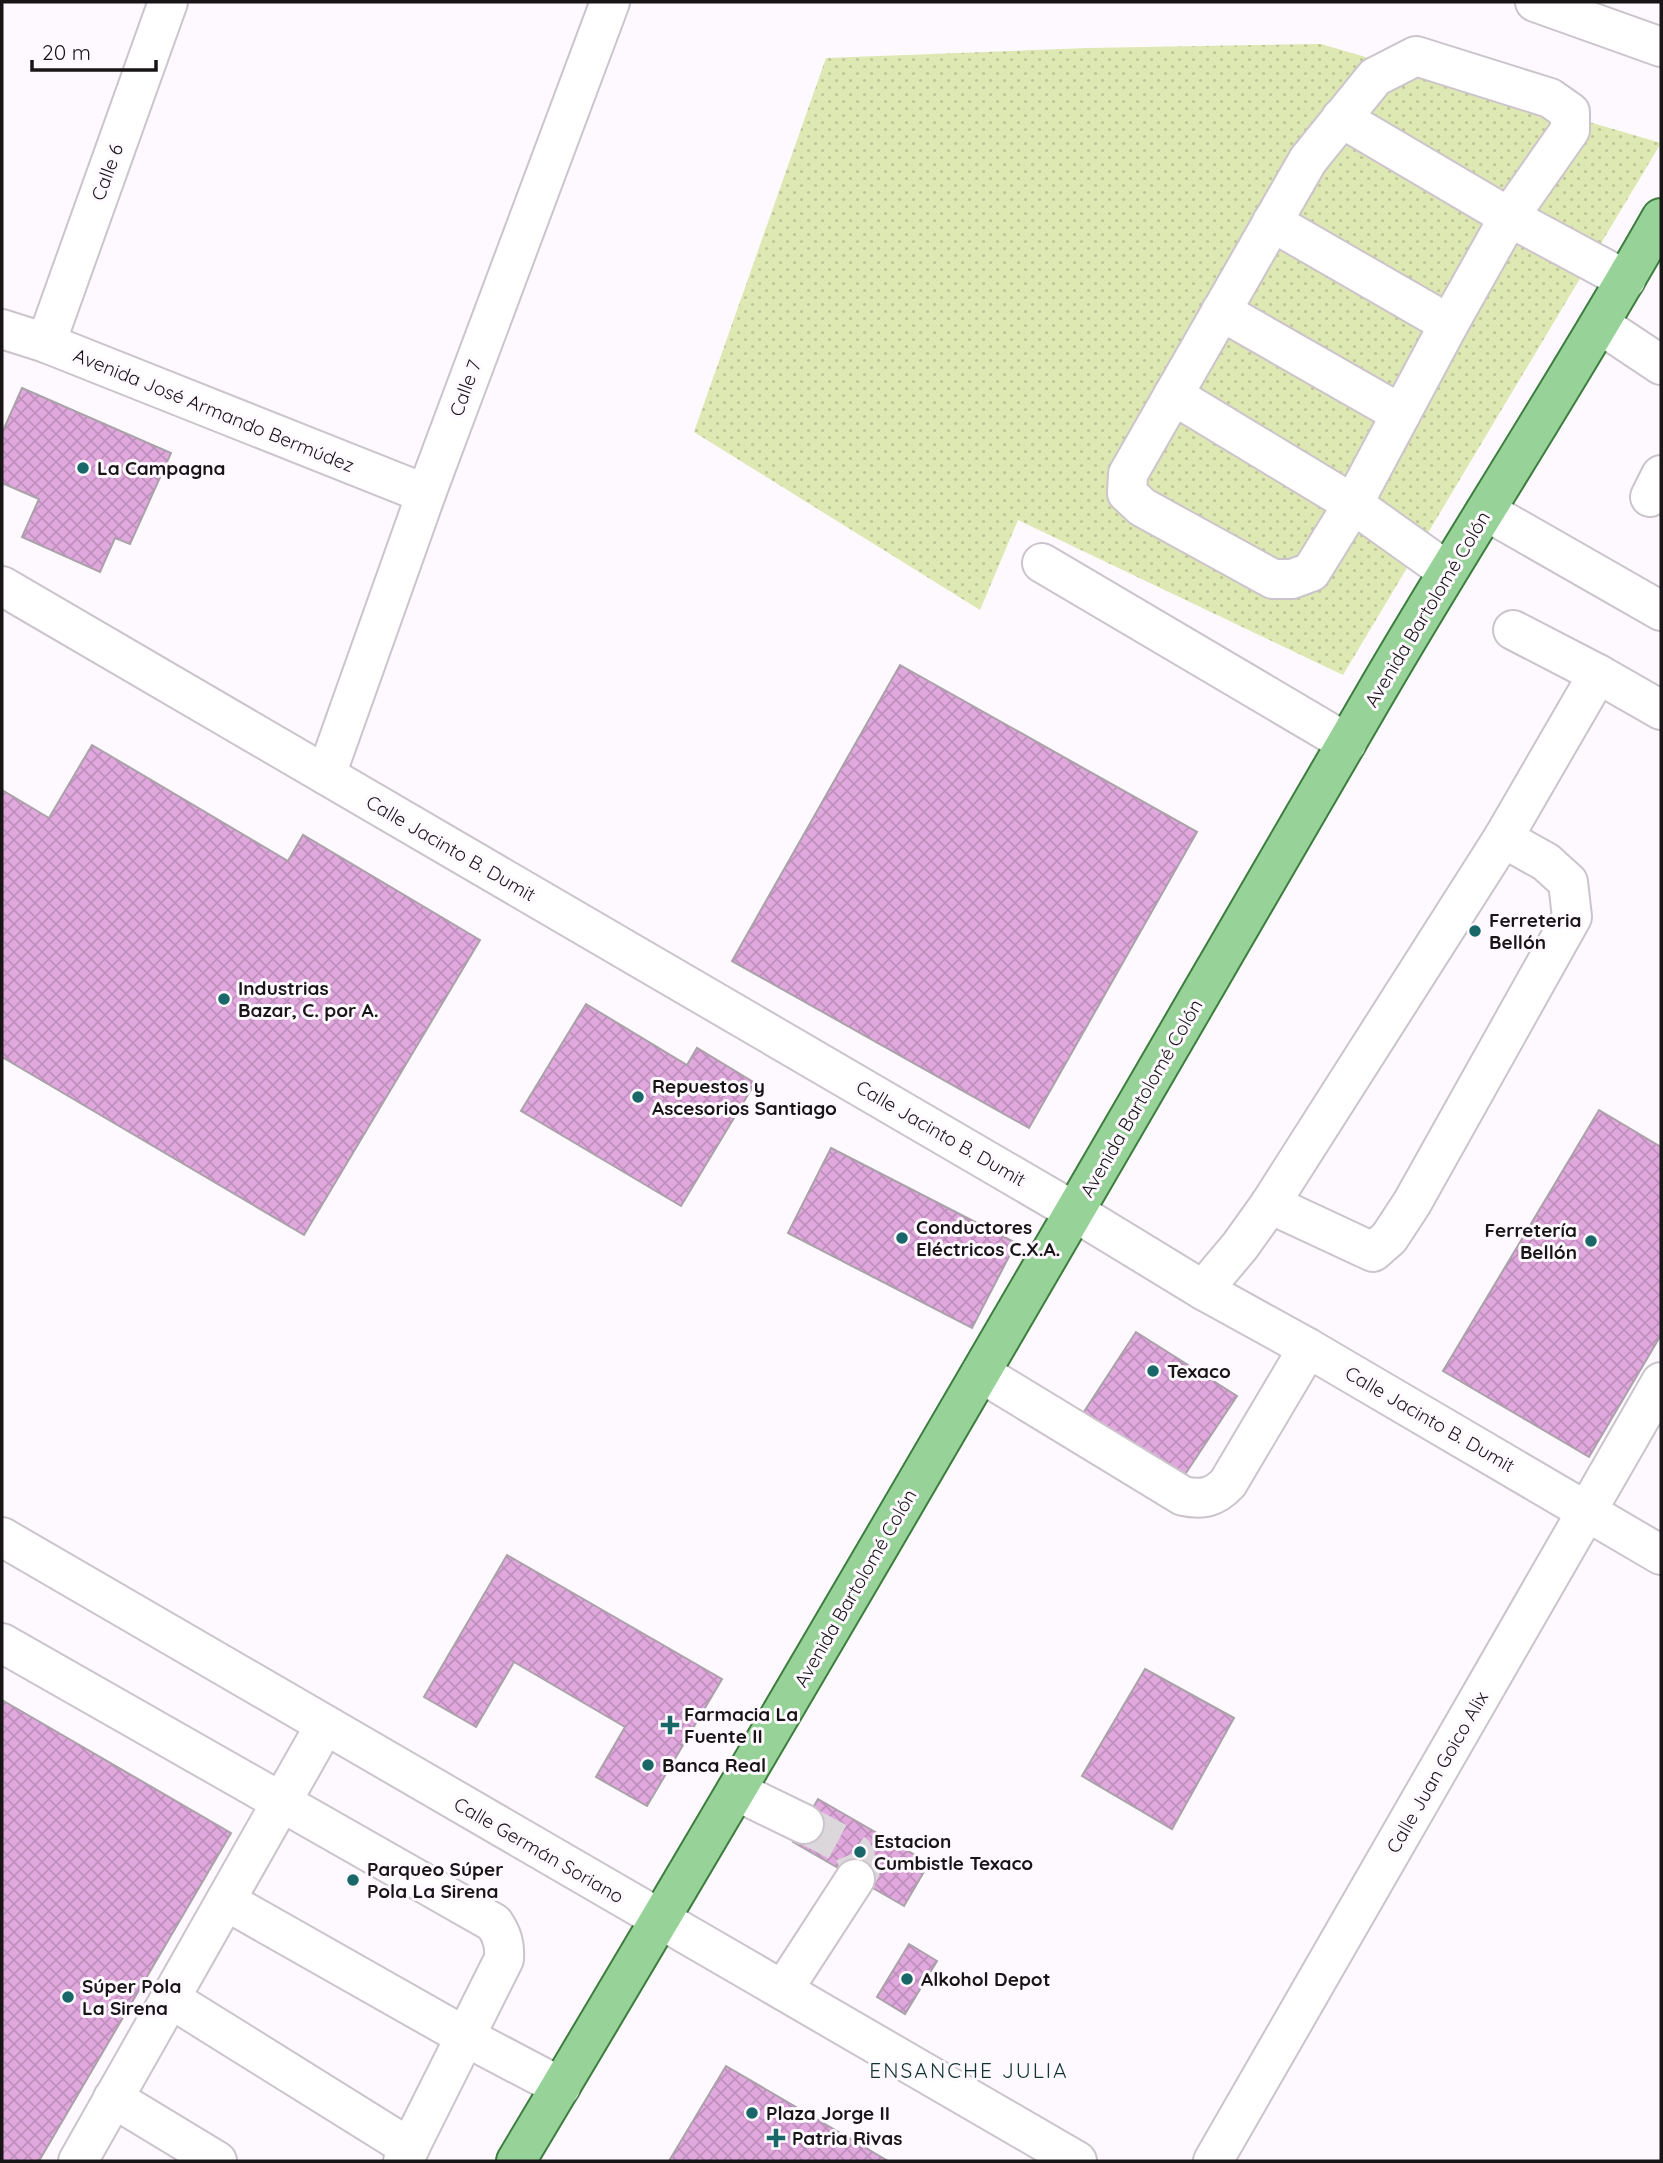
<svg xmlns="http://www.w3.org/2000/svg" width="1663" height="2163" font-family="Quicksand,sans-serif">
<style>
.grass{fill:url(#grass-dots)}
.building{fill:url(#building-cross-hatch);stroke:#aaa2a9;stroke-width:2}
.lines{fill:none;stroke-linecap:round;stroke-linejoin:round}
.minor-tunnel{stroke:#dcd7db;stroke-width:38;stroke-dasharray:38 19;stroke-linecap:butt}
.minor-casing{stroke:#ccc4cc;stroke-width:42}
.major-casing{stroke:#3d7d3f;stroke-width:42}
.minor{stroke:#fff;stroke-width:38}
.major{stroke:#97d398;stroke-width:38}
.poi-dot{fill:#196768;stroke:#fef9fe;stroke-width:2.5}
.labels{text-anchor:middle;stroke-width:6;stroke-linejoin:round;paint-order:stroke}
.street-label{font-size:19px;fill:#181517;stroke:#fef9fe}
.poi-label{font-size:19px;font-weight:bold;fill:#181517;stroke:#fef9fe;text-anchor:start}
.neighbourhood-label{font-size:21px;letter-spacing:2px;fill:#0f3232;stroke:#fef9fe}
</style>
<defs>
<pattern id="grass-dots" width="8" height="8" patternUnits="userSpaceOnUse" patternTransform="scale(1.75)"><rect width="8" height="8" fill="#dee8b2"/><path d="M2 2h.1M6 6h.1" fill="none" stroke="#bec698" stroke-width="1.8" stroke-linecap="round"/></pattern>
<pattern id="building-cross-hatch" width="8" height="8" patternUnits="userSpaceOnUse" patternTransform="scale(1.75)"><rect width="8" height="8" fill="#e0a8dd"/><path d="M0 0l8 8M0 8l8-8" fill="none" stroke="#bf90bd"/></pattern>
</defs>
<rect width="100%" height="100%" fill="#fef9fe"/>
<polygon class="grass" points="1321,44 1661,143 1343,675 1018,520 980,610 694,432 826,58 1087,48"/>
<g class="building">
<polygon points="22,388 171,453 130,544 115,538 100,572 22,537 39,499 2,483 2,433"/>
<polygon points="900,665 1197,832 1029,1128 732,961"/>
<polygon points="92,745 288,861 303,835 480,940 304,1235 2,1057 2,790 49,818"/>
<polygon points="586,1004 687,1065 697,1048 755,1083 681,1206 521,1111"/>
<polygon points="1599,1110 1661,1147 1661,1335 1589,1457 1443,1371"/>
<polygon points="831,1148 1016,1243 972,1328 788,1233"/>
<polygon points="1136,1332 1237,1396 1178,1485 1078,1421"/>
<polygon points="507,1555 722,1679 647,1806 596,1777 625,1727 514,1662 476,1727 424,1697"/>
<polygon points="1145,1669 1234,1718 1172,1829 1082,1776"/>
<polygon points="2,1700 231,1833 39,2161 2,2161"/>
<polygon points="818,1799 929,1863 904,1906 793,1842"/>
<polygon points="909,1944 937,1961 905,2014 877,1997"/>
<polygon points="726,2066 888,2161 669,2161"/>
</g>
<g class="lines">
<polyline class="minor-tunnel" points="804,1824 838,1842 854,1853 861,1870 855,1879"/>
<g class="minor-casing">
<g id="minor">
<polyline points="1535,2 1661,47"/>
<polygon points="1416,56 1550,98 1570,112 1570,130 1509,217 1449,324 1353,504 1311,572 1292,579 1273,579 1142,507 1127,493 1128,474 1308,160 1375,77"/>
<polyline points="1341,118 1509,217 1626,280"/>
<polyline points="1272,222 1449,324"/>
<polyline points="1221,311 1401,414"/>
<polyline points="1601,325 1661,365"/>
<polyline points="2,329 46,343 426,494"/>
<polyline points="46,343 168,2"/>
<polyline points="1173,395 1353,504 1447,571"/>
<polyline points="1650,497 1661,475"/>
<polyline points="1486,511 1661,611"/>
<polyline points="1042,563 1347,743"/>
<polyline points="2,586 1075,1212 1203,1290 1308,1348 1661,1555"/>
<polyline points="1598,674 1661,710"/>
<polyline points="326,775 426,494 610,2"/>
<polyline points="1270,1204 1373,1252 1389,1238 1412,1203 1572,917 1568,882 1546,862 1503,838"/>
<polyline points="1203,1290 1240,1246 1270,1204 1503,838 1598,674 1513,630"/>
<path d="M 981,1373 L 1183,1496 C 1202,1500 1214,1498 1228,1483 L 1308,1348"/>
<polyline points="2,1537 1077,2161"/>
<path d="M 2,1643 L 494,1923 C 502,1935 505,1944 504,1959 L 403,2161"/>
<polyline points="736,1791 804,1824"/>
<polyline points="226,1901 466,2037 561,2087"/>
<polyline points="783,1990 855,1879"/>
<polyline points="171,1999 410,2148"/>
<polyline points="113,2098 217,2161"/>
<polyline points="78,2161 325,1725"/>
<polyline points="1213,2161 1661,1382"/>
</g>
</g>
<g class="major-casing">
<path id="major" d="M 516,2161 C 807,1675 1090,1184 1375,694 C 1468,534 1570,379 1661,218"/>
</g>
<use href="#minor" class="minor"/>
<use href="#major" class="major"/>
</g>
<g class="poi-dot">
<circle cx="83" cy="468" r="7"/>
<circle cx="1475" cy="931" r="7"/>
<circle cx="224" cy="999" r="7"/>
<circle cx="638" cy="1097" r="7"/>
<circle cx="902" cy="1238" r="7"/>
<circle cx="1591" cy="1241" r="7"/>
<circle cx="1153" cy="1371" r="7"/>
<path d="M666.5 1714.5h7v7h7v7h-7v7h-7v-7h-7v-7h7z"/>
<circle cx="648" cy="1765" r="7"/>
<circle cx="860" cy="1852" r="7"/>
<circle cx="353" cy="1880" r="7"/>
<circle cx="907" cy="1979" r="7"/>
<circle cx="68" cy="1997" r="7"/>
<circle cx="752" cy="2113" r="7"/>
<path d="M772.5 2127.5h7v7h7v7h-7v7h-7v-7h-7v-7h7z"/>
</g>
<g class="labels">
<g class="street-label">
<text transform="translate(107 172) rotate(-70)" y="7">Calle 6</text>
<text transform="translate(465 388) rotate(-70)" y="7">Calle 7</text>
<text transform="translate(214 410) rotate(22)" y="7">Avenida José Armando Bermúdez</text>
<text transform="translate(1427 609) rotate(-59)" y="7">Avenida Bartolomé Colón</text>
<text transform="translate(451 848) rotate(30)" y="7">Calle Jacinto B. Dumit</text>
<text transform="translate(1141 1098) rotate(-60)" y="7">Avenida Bartolomé Colón</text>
<text transform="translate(941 1133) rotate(30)" y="7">Calle Jacinto B. Dumit</text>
<text transform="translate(1430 1419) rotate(30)" y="7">Calle Jacinto B. Dumit</text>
<text transform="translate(855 1588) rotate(-60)" y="7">Avenida Bartolomé Colón</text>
<text transform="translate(1437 1772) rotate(-60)" y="7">Calle Juan Goico Alix</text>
<text transform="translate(539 1850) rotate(30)" y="7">Calle Germán Soriano</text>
</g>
<g class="poi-label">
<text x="97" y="475">La Campagna</text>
<text x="1489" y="927">Ferreteria<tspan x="1489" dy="22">Bellón</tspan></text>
<text x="238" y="995">Industrias<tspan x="238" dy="22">Bazar, C. por A.</tspan></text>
<text x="652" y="1093">Repuestos y<tspan x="652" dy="22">Ascesorios Santiago</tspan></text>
<text x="916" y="1234">Conductores<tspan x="916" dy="22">Eléctricos C.X.A.</tspan></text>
<text x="1577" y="1237" text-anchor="end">Ferretería<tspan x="1577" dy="22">Bellón</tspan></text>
<text x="1167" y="1378">Texaco</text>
<text x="684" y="1721">Farmacia La<tspan x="684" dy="22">Fuente II</tspan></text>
<text x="662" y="1772">Banca Real</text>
<text x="874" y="1848">Estacion<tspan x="874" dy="22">Cumbistle Texaco</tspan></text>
<text x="367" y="1876">Parqueo Súper<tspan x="367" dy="22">Pola La Sirena</tspan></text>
<text x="921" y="1986">Alkohol Depot</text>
<text x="82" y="1993">Súper Pola<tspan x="82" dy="22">La Sirena</tspan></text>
<text x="766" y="2120">Plaza Jorge II</text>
<text x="792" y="2145">Patria Rivas</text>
</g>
<g class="neighbourhood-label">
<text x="969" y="2078">ENSANCHE JULIA</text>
</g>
</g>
<rect width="1663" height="2163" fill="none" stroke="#181517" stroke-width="7"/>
<path d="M32 60v10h124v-10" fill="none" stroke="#181517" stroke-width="3.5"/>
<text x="42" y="60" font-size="21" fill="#181517" stroke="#fef9fe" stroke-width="5" paint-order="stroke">20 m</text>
</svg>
